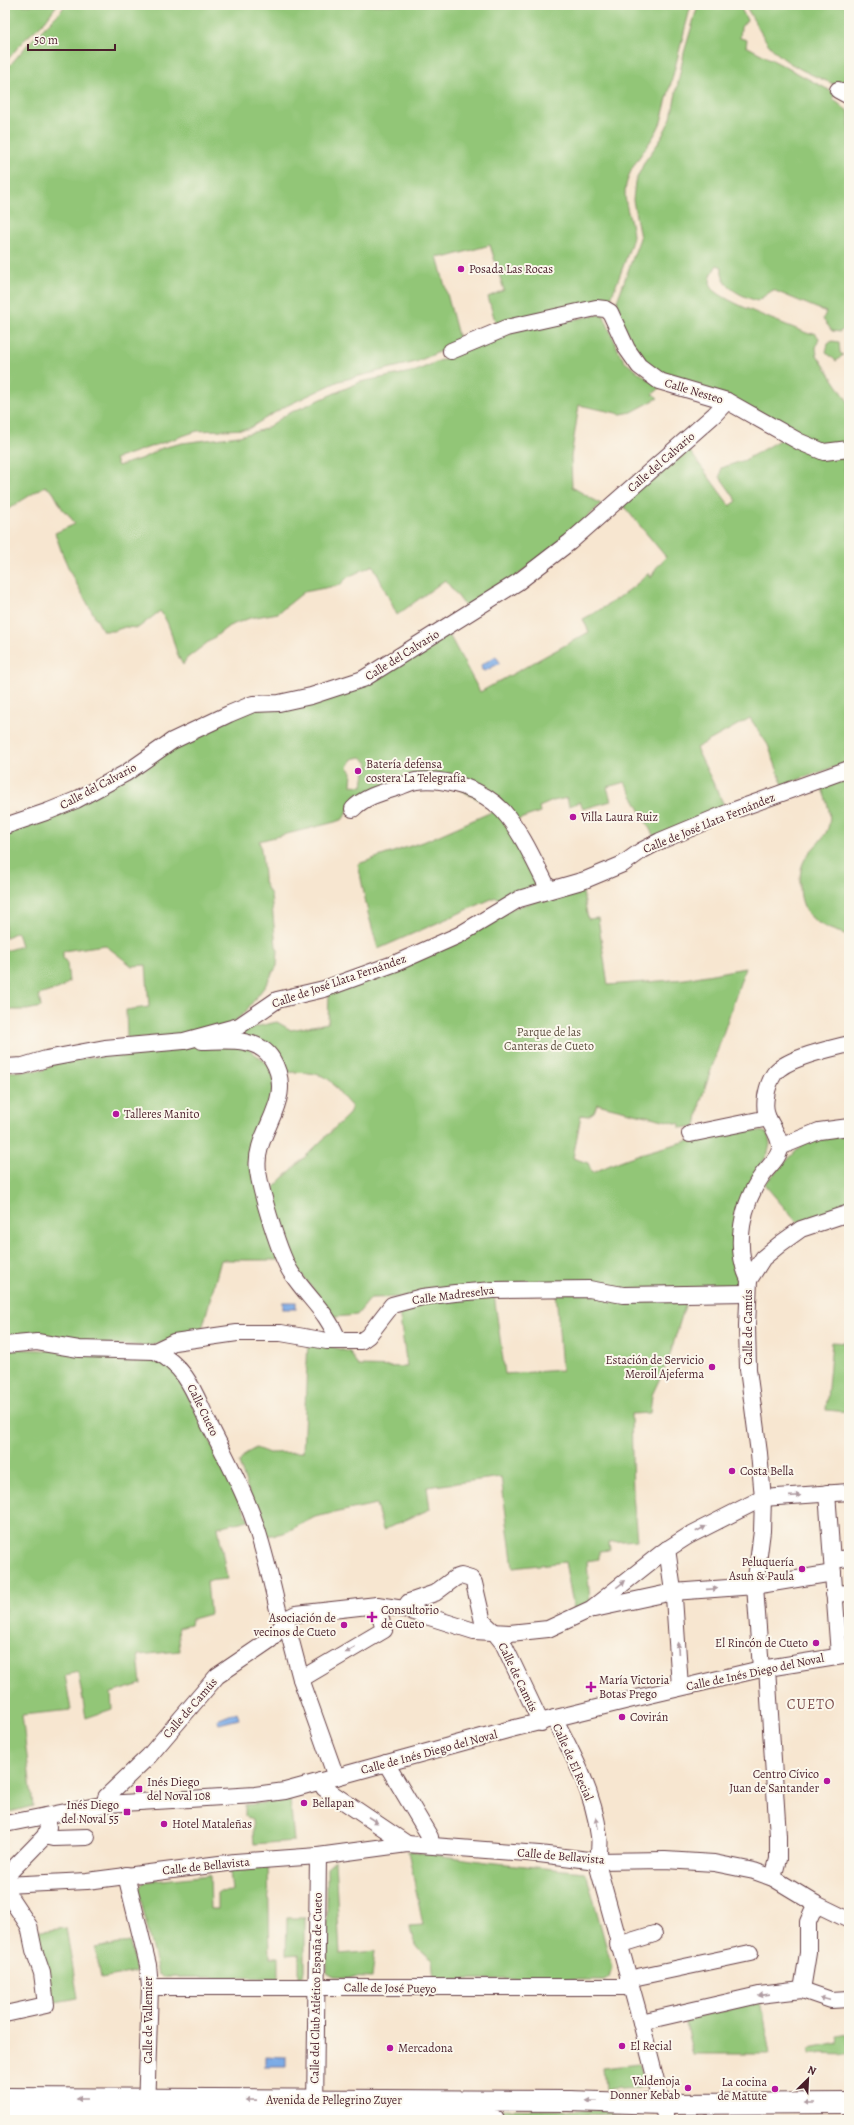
<svg xmlns="http://www.w3.org/2000/svg" width="854" height="2125" font-family="Alegreya,serif">
<style>
.green{fill:#92c677;stroke:#6e7251;fill-rule:evenodd}
.water{fill:#7cabe6;stroke:#636588}
.lines{fill:none;stroke-linecap:round;stroke-linejoin:round}
.minor-casing{stroke:#643d44;stroke-width:18}
.major-casing{stroke:#643d44;stroke-width:22}
.minor{stroke:#fff;stroke-width:16}
.major{stroke:#fff;stroke-width:20}
.oneway{fill:#ae9aa0}
.poi-dot{fill:#b5179e;stroke:#fbf7ec;stroke-width:1.5}
.labels{text-anchor:middle;stroke-width:4;stroke-linejoin:round;paint-order:stroke}
.poi-label{font-size:12px;fill:#4a1f2b;stroke:#fbf7ec;text-anchor:start}
.street-label{font-size:12px;fill:#4a1f2b;stroke:#fbf7ec}
.park-label{font-size:12px;fill:#605142;stroke:#fbf7ec}
.quarter-label{font-size:14px;letter-spacing:1px;fill:#7e5150;stroke:#fbf7ec}
</style>
<rect width="100%" height="100%" fill="#fbf7ec"/>
<filter id="ink" filterUnits="userSpaceOnUse"><feTurbulence type="fractalNoise" baseFrequency=".025" numOctaves="2"/><feDisplacementMap in="SourceGraphic" scale="8" xChannelSelector="R" yChannelSelector="G"/><feConvolveMatrix kernelMatrix="1 2 1 2 8 2 1 2 1" color-interpolation-filters="sRGB"/></filter>
<filter id="wash" filterUnits="userSpaceOnUse"><feTurbulence type="fractalNoise" baseFrequency=".012" numOctaves="4" result="noise"/><feDisplacementMap in="SourceGraphic" scale="16" xChannelSelector="R" yChannelSelector="G"/><feGaussianBlur stdDeviation="0.9" result="paint"/><feColorMatrix in="noise" values="0 0 0 0 0 0 0 0 0 0 0 0 0 0 0 0 0 1.4 0 .05"/><feComposite in="paint" operator="in"/></filter>
<g filter="url(#wash)">
<rect width="100%" height="100%" fill="#f7e6d0"/>
<g class="green">
<polygon points="5,5 57,5 45,21 22,42 5,63"/>
<path d="M 65,5 L 691,5 L 661,122 C 652,145 631,161 626,185 C 622,202 632,219 633,236 C 633,241 613,295 609,302 L 497,328 L 488,297 L 504,290 L 490,245 L 447,257 L 437,256 L 460,343 L 416,362 L 339,381 L 284,407 L 248,429 L 197,431 L 115,459 L 118,466 L 143,458 L 162,448 L 182,443 L 239,436 L 265,429 L 287,414 L 360,382 L 416,371 L 502,333 L 603,314 L 620,354 L 625,362 L 660,388 L 653,394 L 658,398 L 632,412 L 621,414 L 579,405 L 571,457 L 572,487 L 601,504 L 575,529 L 509,582 L 467,608 L 445,580 L 397,615 L 373,565 L 348,577 L 340,585 L 304,592 L 278,613 L 250,618 L 229,626 L 186,659 L 183,665 C 171,646 174,628 160,611 L 138,628 L 125,627 L 113,631 L 103,631 L 71,574 L 62,553 L 55,533 L 75,524 L 69,515 L 63,510 L 53,492 L 45,486 L 5,511 L 5,71 L 29,43 L 61,11 Z"/>
<path d="M 698,5 L 739,5 L 747,20 L 741,27 L 740,38 L 747,40 L 746,46 L 829,90 L 835,94 L 833,99 L 849,112 L 849,326 L 847,326 L 840,332 L 832,331 L 823,319 L 826,312 L 773,290 L 757,301 C 742,296 719,287 722,267 L 717,265 C 713,271 707,281 712,288 C 723,302 788,325 809,334 L 815,333 L 819,338 L 816,348 L 817,355 L 849,403 L 849,444 L 825,447 L 662,376 L 637,356 L 620,317 L 617,301 L 640,238 L 633,200 L 635,182 L 645,161 L 659,142 L 671,118 L 684,53 Z"/>
<path d="M 745,5 L 849,5 L 849,91 C 822,78 789,69 769,45 C 760,33 753,18 745,5 Z"/>
<polygon points="832,341 839,342 840,353 843,355 836,361 826,352 828,344"/>
<path d="M 781,439 L 842,456 L 843,459 L 849,501 L 849,762 L 783,785 L 768,745 L 750,718 L 696,748 L 725,807 L 654,837 L 625,782 L 607,787 L 611,801 L 583,809 L 580,802 L 569,806 L 567,798 L 553,801 L 539,807 L 540,812 L 517,820 L 438,778 L 352,803 L 343,819 L 335,822 L 259,841 C 261,844 265,879 264,882 L 271,895 L 276,946 L 278,950 L 277,966 L 265,986 L 246,1011 L 232,1024 L 178,1036 L 127,1039 L 126,1010 L 149,1007 L 146,965 L 132,966 L 105,945 L 63,951 L 63,958 L 67,963 L 69,982 L 61,988 L 39,995 L 41,1007 L 27,1010 L 5,1010 L 5,951 L 21,946 L 17,932 L 5,938 L 5,829 L 251,709 L 294,705 L 447,631 L 480,692 L 589,632 L 583,619 C 608,606 629,592 649,573 L 651,578 L 656,568 L 666,557 L 621,503 L 686,446 L 730,506 L 737,501 L 720,477 L 721,468 L 745,460 ZM 361,757 L 367,762 L 369,768 L 365,771 L 363,786 L 351,785 L 352,772 L 348,767 L 352,759 Z"/>
<path d="M 849,773 L 849,935 C 822,928 800,918 800,886 C 800,877 800,868 805,859 C 811,848 827,838 829,824 C 832,811 824,795 820,783 Z"/>
<polygon points="496,810 543,884 503,903 496,897 378,949 368,913 358,864 428,840"/>
<path d="M 582,887 L 588,919 L 598,918 L 608,985 L 685,979 L 745,968 L 700,1103 L 696,1126 L 680,1128 L 680,1124 L 597,1104 L 594,1112 L 588,1116 L 581,1115 L 573,1158 L 588,1163 L 592,1173 C 604,1168 616,1162 628,1158 C 651,1150 752,1121 768,1134 L 770,1144 L 768,1153 L 757,1172 L 739,1265 L 740,1288 L 371,1298 L 357,1315 L 335,1317 L 290,1260 L 269,1192 L 348,1115 L 352,1107 C 345,1100 340,1093 334,1085 C 324,1070 299,1073 284,1072 L 274,1055 L 213,1036 L 277,1022 L 291,1030 L 328,1023 L 329,992 L 507,910 Z"/>
<polygon points="191,1046 245,1046 269,1065 276,1082 259,1136 281,1260 221,1260 201,1333 148,1346 5,1340 5,1072 44,1070 59,1061"/>
<path d="M 849,1131 L 849,1207 C 832,1210 813,1214 800,1226 L 764,1184 L 806,1141 Z"/>
<polygon points="556,1292 687,1299 668,1361 652,1395 650,1413 631,1414 633,1495 637,1540 609,1542 610,1550 599,1551 599,1559 587,1561 590,1602 574,1609 565,1562 513,1568 501,1477 427,1487 430,1509 383,1530 376,1504 315,1517 284,1533 266,1536 258,1519 239,1463 245,1454 256,1448 269,1453 303,1452 308,1340 350,1352 358,1366 407,1367 398,1305 494,1295 505,1374 562,1370"/>
<polygon points="832,1342 849,1343 849,1412 826,1410"/>
<polygon points="5,1349 118,1352 119,1360 140,1360 148,1356 174,1367 249,1520 218,1527 227,1579 207,1581 210,1614 192,1619 191,1625 178,1628 180,1651 138,1655 141,1684 111,1693 112,1709 86,1718 78,1672 65,1675 71,1710 22,1715 33,1806 10,1812 5,1788"/>
<polygon points="290,1800 294,1841 254,1844 252,1819 245,1816 245,1805"/>
<path d="M 408,1851 L 487,1862 L 583,1872 L 587,1876 L 612,1967 L 609,1977 L 604,1980 L 434,1979 L 432,1960 C 418,1950 412,1943 410,1926 L 423,1925 Z"/>
<polygon points="335,1860 340,1954 375,1951 372,1978 334,1977 327,1973 327,1867"/>
<polygon points="268,1865 270,1957 278,1957 278,1978 166,1977 158,1974 139,1892 139,1888 144,1882 210,1875 211,1909 218,1909 218,1892 232,1891 230,1871 233,1869"/>
<polygon points="287,1918 305,1918 305,1970 304,1975 299,1978 299,1954 286,1955"/>
<polygon points="66,1928 78,1998 50,2003 33,1932"/>
<polygon points="130,1942 136,1972 101,1978 95,1948"/>
<polygon points="760,2001 770,2054 693,2054 684,2020"/>
<polygon points="849,2034 849,2055 809,2054 809,2049 838,2043 837,2036"/>
<polygon points="639,2064 645,2082 643,2087 605,2089 603,2068"/>
<polygon points="350,2107 640,2111 640,2115 350,2112"/>
</g>
<g class="water">
<polygon points="496,656 500,663 485,671 482,670 481,665"/>
<rect x="283" y="1302" width="13" height="7"/>
<polygon points="237,1712 239,1719 219,1724 217,1720"/>
<polygon points="265,2056 286,2057 286,2067 265,2067"/>
</g>
</g>
<g filter="url(#ink)">
<g class="lines">
<g class="minor-casing">
<g id="minor">
<polyline points="838,90 849,96"/>
<polyline points="451,351 506,328 596,308 605,309 610,312 627,349 639,366 659,381 727,401 800,442 824,452 849,449"/>
<path d="M 353,809 C 364,797 383,792 399,787 C 404,785 410,782 416,781 C 445,777 483,789 503,811 C 523,834 535,863 549,890"/>
<polyline points="5,826 49,811 76,800 126,773 172,741 229,714 253,704 279,703 311,696 363,679 518,582 570,542 714,415 727,401"/>
<path d="M 202,1041 C 224,1041 258,1036 272,1059 C 298,1102 252,1131 258,1171 C 261,1193 280,1257 292,1274 C 309,1299 327,1312 339,1341"/>
<polyline points="5,1067 23,1066 46,1059 105,1048 184,1041 239,1026 277,1000 324,989 396,963 459,935 519,899 585,880 623,864 641,851 660,841 732,811 849,769"/>
<polyline points="690,1134 768,1118"/>
<polyline points="780,1147 819,1131 849,1127"/>
<path d="M 749,1280 C 733,1246 742,1203 763,1174 C 769,1166 781,1156 780,1146 C 779,1135 772,1127 768,1118 C 762,1106 767,1085 774,1074 C 785,1058 830,1049 849,1044"/>
<path d="M 5,1345 L 37,1342 L 79,1349 L 155,1351 C 188,1368 194,1393 209,1424 C 224,1454 240,1483 252,1515 C 264,1547 271,1581 279,1614 L 286,1622 L 301,1679 L 336,1777"/>
<polyline points="155,1351 174,1342 237,1333 281,1333 327,1341 361,1341 368,1336 392,1305 422,1297 455,1293 494,1290 589,1289 623,1295 747,1293"/>
<polyline points="827,1493 839,1655"/>
<polyline points="667,1549 674,1597 680,1687"/>
<polyline points="832,1560 849,1558"/>
<polyline points="834,1594 849,1593"/>
<polyline points="404,1609 409,1602 435,1593 455,1578 461,1576 471,1579 474,1583 483,1622 495,1633 503,1643 541,1723"/>
<polyline points="594,1609 673,1592 755,1586 833,1573"/>
<polyline points="767,1668 778,1836 778,1859 773,1878"/>
<polyline points="761,1669 755,1586 762,1531 763,1498 759,1453 748,1369 747,1326 749,1280 763,1258 780,1244 801,1229 849,1213"/>
<polyline points="301,1679 384,1630 377,1605"/>
<path d="M 554,1718 C 574,1756 594,1794 599,1836 C 601,1848 597,1857 598,1867 L 641,2022 L 666,2120"/>
<polyline points="386,1763 430,1837 431,1845"/>
<polyline points="320,1781 324,1788 407,1844"/>
<polyline points="106,1804 106,1797 149,1756 217,1676 270,1640 290,1617 296,1614 377,1605 404,1609 474,1631 510,1633 548,1629 591,1609 663,1552 688,1536 763,1498 849,1492"/>
<polyline points="5,1824 106,1804 255,1795 285,1791 511,1729 641,1697 761,1669 849,1655"/>
<polyline points="45,1836 54,1838 87,1837"/>
<polyline points="126,1875 148,1965 150,1987 146,2110"/>
<polyline points="5,1877 45,1836 48,1827 46,1816"/>
<polyline points="5,1885 87,1881 235,1862 318,1856 407,1844 539,1854 597,1861 665,1860 714,1863 754,1871 773,1878 816,1904 849,1920"/>
<polyline points="5,1890 29,1926 34,1950 42,1973 46,2005 5,2014"/>
<polyline points="618,1945 654,1934"/>
<polyline points="628,1979 750,1953"/>
<polyline points="150,1987 630,1987"/>
<polyline points="802,1990 808,1953 808,1922 816,1904"/>
<polyline points="802,1990 831,2000 849,1999"/>
<polyline points="641,2022 759,1995 802,1990"/>
<polyline points="315,2110 318,1856"/>
</g>
</g>
<g class="major-casing">
<g id="major">
<polyline points="5,2098 570,2101 662,2104 849,2103"/>
<polyline points="5,2115 494,2120"/>
</g>
</g>
<use href="#minor" class="minor"/>
<use href="#major" class="major"/>
</g>
<defs><path id="oneway-solid" d="M-6-.8H1V-3.2L6.5 0L1 3.2V.8H-6Z"/></defs>
<g class="oneway">
<use href="#oneway-solid" transform="translate(795 1496) rotate(-4)"/>
<use href="#oneway-solid" transform="translate(701 1529) rotate(-28)"/>
<use href="#oneway-solid" transform="translate(621 1584) rotate(-38)"/>
<use href="#oneway-solid" transform="translate(712 1589) rotate(-4)"/>
<use href="#oneway-solid" transform="translate(678 1648) rotate(-94)"/>
<use href="#oneway-solid" transform="translate(350 1650) rotate(149)"/>
<use href="#oneway-solid" transform="translate(373 1820) rotate(33)"/>
<use href="#oneway-solid" transform="translate(597 1823) rotate(-101)"/>
<use href="#oneway-solid" transform="translate(764 1995) rotate(172)"/>
<use href="#oneway-solid" transform="translate(825 1999) rotate(-166)"/>
<use href="#oneway-solid" transform="translate(82 2099) rotate(-180)"/>
<use href="#oneway-solid" transform="translate(251 2100) rotate(-179)"/>
<use href="#oneway-solid" transform="translate(592 2101) rotate(-178)"/>
<use href="#oneway-solid" transform="translate(810 2103) rotate(-180)"/>
</g>
</g>
<g class="poi-dot">
<circle cx="461" cy="269" r="4"/>
<circle cx="358" cy="771" r="4"/>
<circle cx="573" cy="817" r="4"/>
<circle cx="116" cy="1114" r="4"/>
<circle cx="712" cy="1367" r="4"/>
<circle cx="732" cy="1471" r="4"/>
<circle cx="802" cy="1569" r="4"/>
<path d="M370 1611h4v4h4v4h-4v4h-4v-4h-4v-4h4z"/>
<circle cx="344" cy="1625" r="4"/>
<circle cx="816" cy="1643" r="4"/>
<path d="M589 1681h4v4h4v4h-4v4h-4v-4h-4v-4h4z"/>
<circle cx="622" cy="1717" r="4"/>
<circle cx="827" cy="1781" r="4"/>
<rect x="135" y="1785" width="8" height="8" rx="2"/>
<circle cx="304" cy="1803" r="4"/>
<rect x="123" y="1808" width="8" height="8" rx="2"/>
<circle cx="164" cy="1824" r="4"/>
<circle cx="622" cy="2046" r="4"/>
<circle cx="390" cy="2048" r="4"/>
<circle cx="688" cy="2088" r="4"/>
<circle cx="775" cy="2089" r="4"/>
</g>
<g class="labels">
<g class="poi-label">
<text x="469" y="273">Posada Las Rocas</text>
<text x="366" y="768">Batería defensa<tspan x="366" dy="14">costera La Telegrafía</tspan></text>
<text x="581" y="821">Villa Laura Ruiz</text>
<text x="124" y="1118">Talleres Manito</text>
<text x="704" y="1364" text-anchor="end">Estación de Servicio<tspan x="704" dy="14">Meroil Ajeferma</tspan></text>
<text x="740" y="1475">Costa Bella</text>
<text x="794" y="1566" text-anchor="end">Peluquería<tspan x="794" dy="14">Asun &amp; Paula</tspan></text>
<text x="381" y="1614">Consultorio<tspan x="381" dy="14">de Cueto</tspan></text>
<text x="336" y="1622" text-anchor="end">Asociación de<tspan x="336" dy="14">vecinos de Cueto</tspan></text>
<text x="808" y="1647" text-anchor="end">El Rincón de Cueto</text>
<text x="599" y="1684">María Victoria<tspan x="599" dy="14">Botas Prego</tspan></text>
<text x="630" y="1721">Covirán</text>
<text x="819" y="1778" text-anchor="end">Centro Cívico<tspan x="819" dy="14">Juan de Santander</tspan></text>
<text x="147" y="1786">Inés Diego<tspan x="147" dy="14">del Noval 108</tspan></text>
<text x="312" y="1807">Bellapan</text>
<text x="119" y="1809" text-anchor="end">Inés Diego<tspan x="119" dy="14">del Noval 55</tspan></text>
<text x="172" y="1828">Hotel Mataleñas</text>
<text x="630" y="2050">El Recial</text>
<text x="398" y="2052">Mercadona</text>
<text x="680" y="2085" text-anchor="end">Valdenoja<tspan x="680" dy="14">Donner Kebab</tspan></text>
<text x="767" y="2086" text-anchor="end">La cocina<tspan x="767" dy="14">de Matute</tspan></text>
</g>
<g class="street-label">
<text transform="translate(694 391) rotate(17)" y="4">Calle Nesteo</text>
<text transform="translate(661 462) rotate(-41)" y="4">Calle del Calvario</text>
<text transform="translate(402 655) rotate(-32)" y="4">Calle del Calvario</text>
<text transform="translate(98 786) rotate(-28)" y="4">Calle del Calvario</text>
<text transform="translate(709 823) rotate(-22)" y="4">Calle de José Llata Fernández</text>
<text transform="translate(339 981) rotate(-19)" y="4">Calle de José Llata Fernández</text>
<text transform="translate(453 1295) rotate(-7)" y="4">Calle Madreselva</text>
<text transform="translate(748 1327) rotate(-90)" y="4">Calle de Camús</text>
<text transform="translate(203 1410) rotate(64)" y="4">Calle Cueto</text>
<text transform="translate(755 1672) rotate(-12)" y="4">Calle de Inés Diego del Noval</text>
<text transform="translate(518 1677) rotate(64)" y="4">Calle de Camús</text>
<text transform="translate(190 1708) rotate(-49)" y="4">Calle de Camús</text>
<text transform="translate(429 1752) rotate(-15)" y="4">Calle de Inés Diego del Noval</text>
<text transform="translate(573 1762) rotate(66)" y="4">Calle de El Recial</text>
<text transform="translate(561 1856) rotate(5)" y="4">Calle de Bellavista</text>
<text transform="translate(206 1866) rotate(-6)" y="4">Calle de Bellavista</text>
<text transform="translate(316 1988) rotate(-89)" y="4">Calle del Club Atlético España de Cueto</text>
<text transform="translate(390 1988) rotate(1)" y="4">Calle de José Pueyo</text>
<text transform="translate(148 2020) rotate(-90)" y="4">Calle de Vallemier</text>
<text x="334" y="2104">Avenida de Pellegrino Zuyer</text>
</g>
<g class="park-label">
<text x="549" y="1036">Parque de las<tspan x="549" dy="14">Canteras de Cueto</tspan></text>
</g>
<g class="quarter-label">
<text x="811" y="1709">CUETO</text>
</g>
</g>
<rect width="854" height="2125" fill="none" stroke="#fbf7ec" stroke-width="20"/>
<g transform="translate(808 2079) rotate(24)" stroke="#fbf7ec" stroke-width="3" paint-order="stroke">
<path d="M0-3L7 15L0 10L-7 15Z" fill="#4a1f2b"/>
<text y="-6" font-size="11" font-weight="bold" text-anchor="middle" fill="#4a1f2b">N</text>
</g>
<path d="M28 44v6h87v-6" fill="none" stroke="#4a1f2b" stroke-width="2"/>
<text x="34" y="44" font-size="12" fill="#4a1f2b" stroke="#fbf7ec" stroke-width="3" paint-order="stroke">50 m</text>
</svg>
